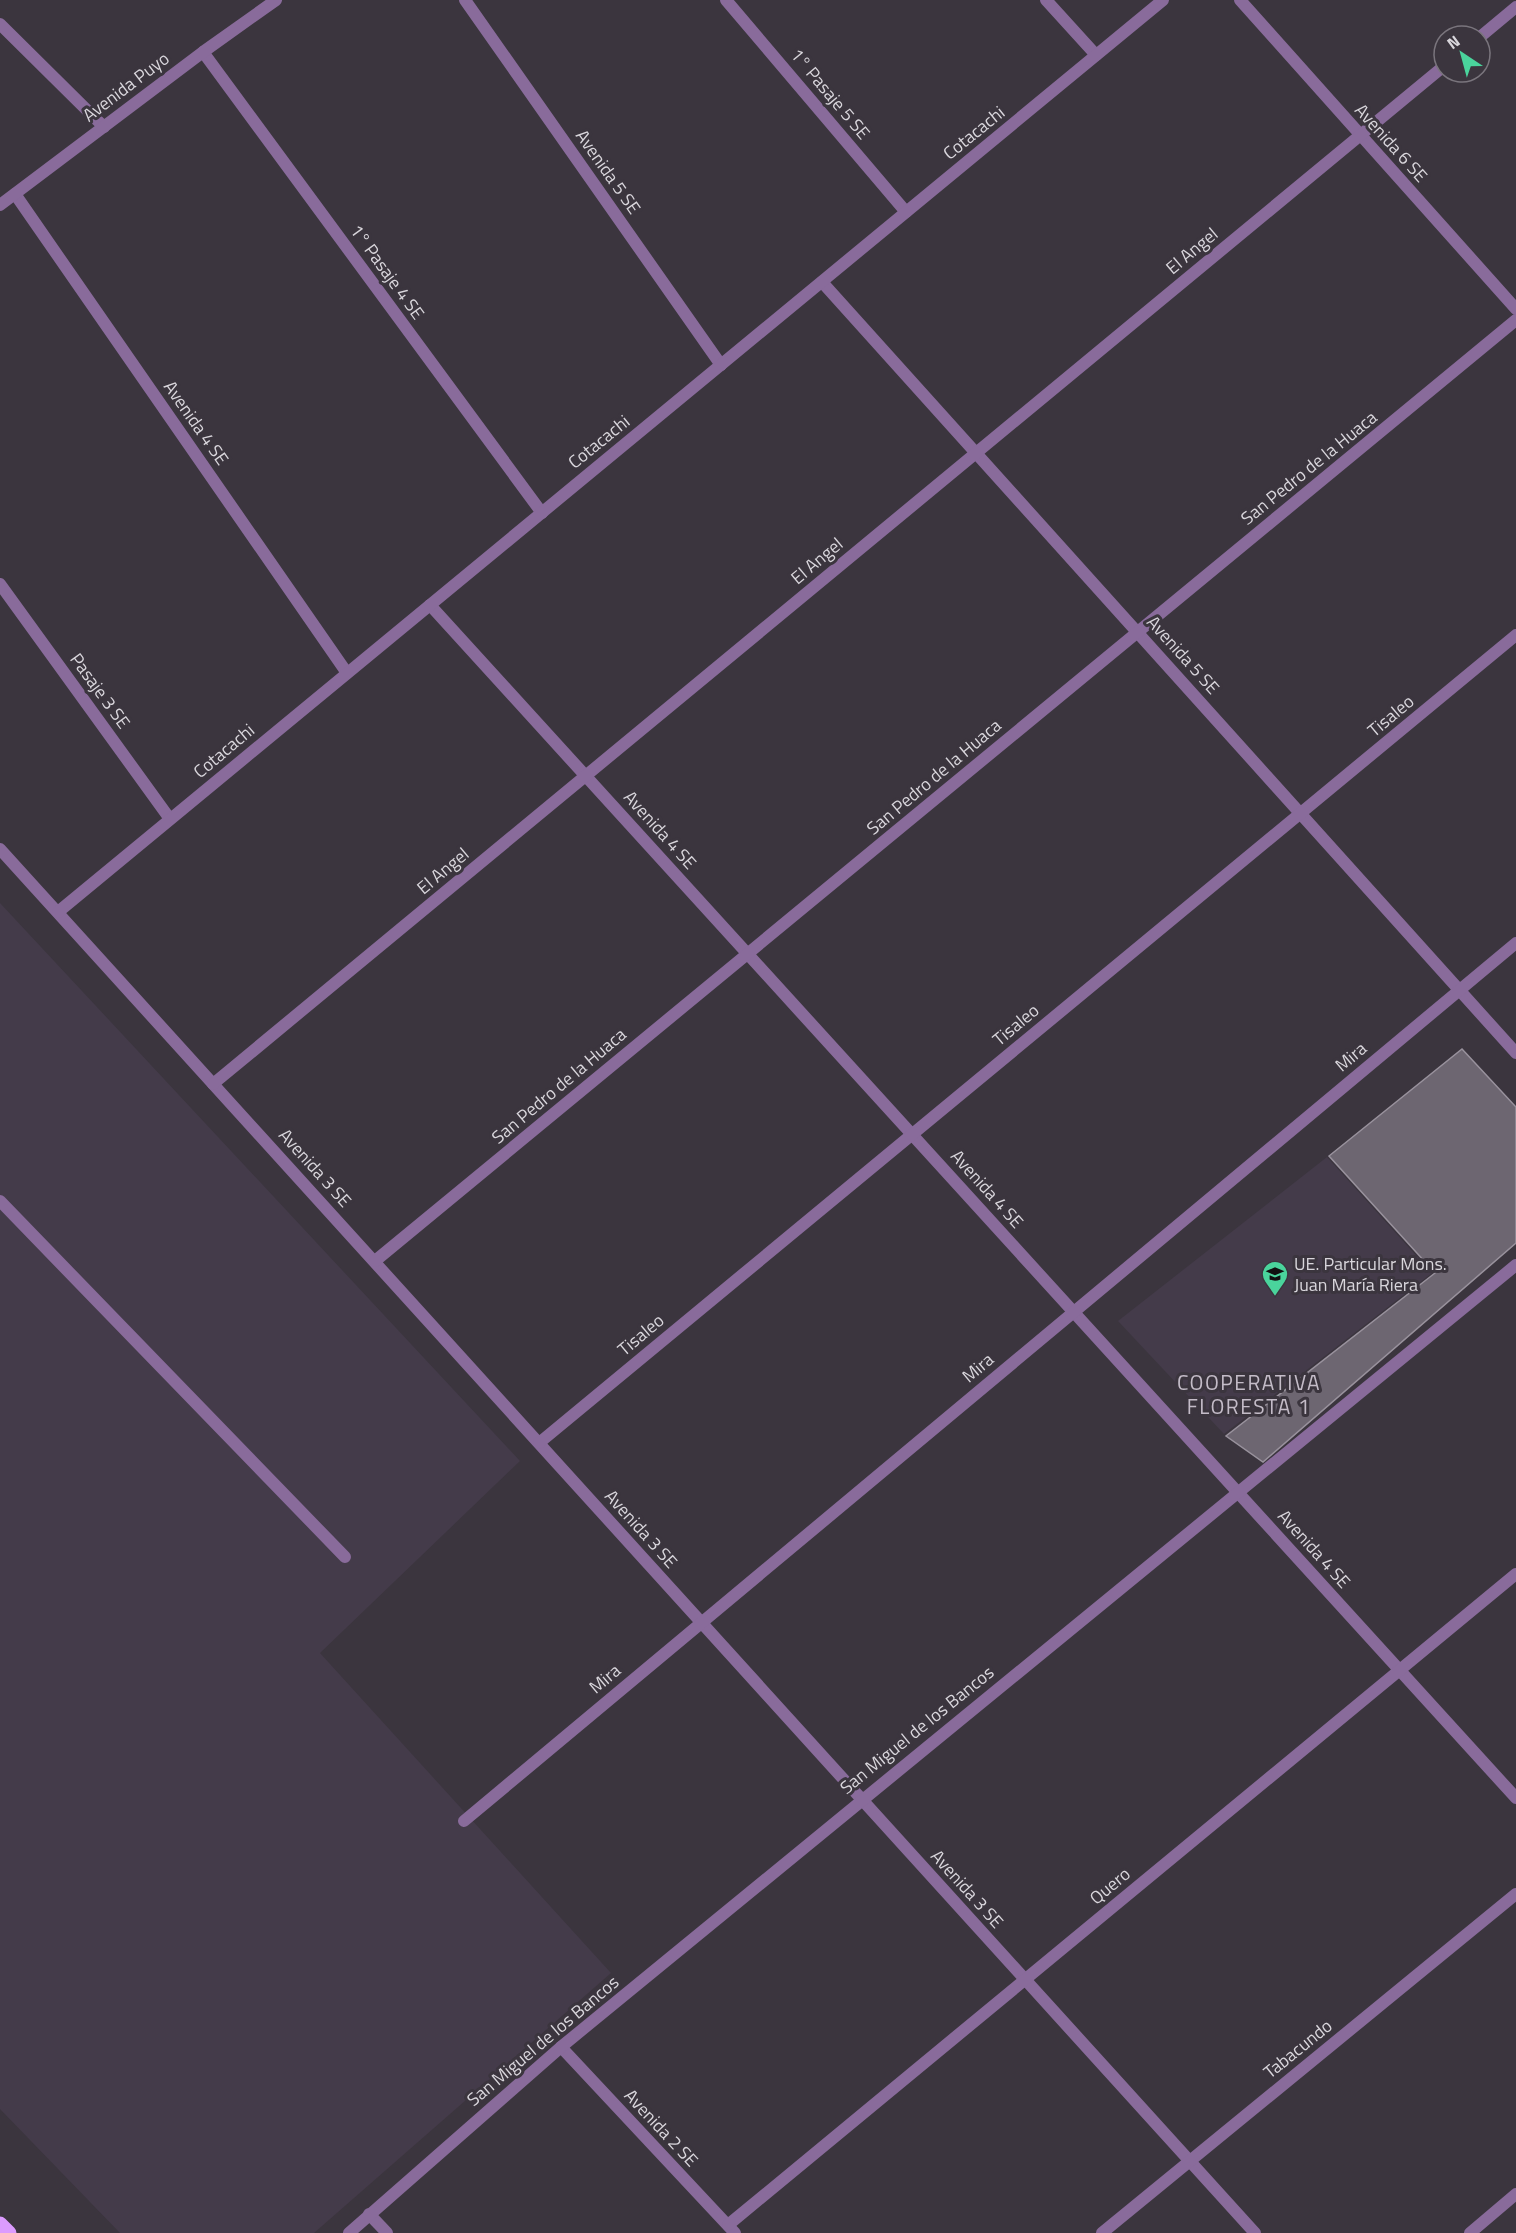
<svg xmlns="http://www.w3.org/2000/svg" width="1516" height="2233" font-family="'Titillium Web',sans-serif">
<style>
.built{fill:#443b4a}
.building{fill:#6d6671;stroke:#99929d;stroke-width:1.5}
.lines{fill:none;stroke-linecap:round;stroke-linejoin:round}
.service{stroke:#896b9b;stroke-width:12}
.minor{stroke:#896b9b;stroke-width:12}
.tertiary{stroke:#896b9b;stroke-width:12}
.primary{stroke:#db9bfe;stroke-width:15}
.labels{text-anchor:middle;stroke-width:6;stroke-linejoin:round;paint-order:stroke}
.street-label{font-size:18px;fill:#d9d6dc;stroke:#3b353e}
.poi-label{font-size:18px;fill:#d9d6dc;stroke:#3b353e;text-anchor:start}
.quarter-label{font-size:21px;letter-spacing:1.5px;fill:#c4bcc8;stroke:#3b353e}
</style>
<rect width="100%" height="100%" fill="#3b353e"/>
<g class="built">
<polygon points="0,903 520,1461 320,1653 611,1973 314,2233 120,2233 0,2109"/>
<polygon points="1327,1157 1432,1273 1224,1434 1118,1321"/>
</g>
<polygon class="building" points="1462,1049 1516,1107 1516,1243 1263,1462 1226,1436 1435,1273 1329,1156"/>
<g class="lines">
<polyline class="service" points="0,1201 345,1557"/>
<g class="minor">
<polyline points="465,0 721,365"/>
<polyline points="726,0 906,212"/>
<polyline points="1046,0 1096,55"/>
<polyline points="1240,0 1516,309"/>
<polyline points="0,24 104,127"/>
<polyline points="1480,37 1516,7"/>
<polyline points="203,52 542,513"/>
<polyline points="15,194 347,673"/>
<polyline points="822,282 1516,1053"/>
<polyline points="0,584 170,819"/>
<polyline points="430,605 1516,1798"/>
<polyline points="0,849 1255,2233"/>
<polyline points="58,912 1163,0"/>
<polyline points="213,1084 1444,66"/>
<polyline points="375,1261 1516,320"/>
<polyline points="539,1443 1516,635"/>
<polyline points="464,1821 1516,943"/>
<polyline points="561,2047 735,2233"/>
<polyline points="369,2214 387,2233"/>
<polyline points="728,2225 1516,1574"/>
<polyline points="349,2233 561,2047 1516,1265"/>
<polyline points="1102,2233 1516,1894"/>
<polyline points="1470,2233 1516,2194"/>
</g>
<polyline class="tertiary" points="0,205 203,52 276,0"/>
<polyline class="primary" points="0,2224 9,2233"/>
</g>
<defs>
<g id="school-pin" transform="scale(1.35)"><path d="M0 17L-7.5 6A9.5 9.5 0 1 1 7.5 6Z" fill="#4ad49c" stroke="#3b353e"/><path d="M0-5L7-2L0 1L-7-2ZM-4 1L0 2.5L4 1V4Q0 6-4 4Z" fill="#111"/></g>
</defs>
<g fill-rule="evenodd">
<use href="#school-pin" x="1275" y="1274"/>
</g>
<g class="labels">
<g class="street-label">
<text transform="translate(126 87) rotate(-37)" y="6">Avenida Puyo</text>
<text transform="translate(830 94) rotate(50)" y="6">1° Pasaje 5 SE</text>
<text transform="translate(974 133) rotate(-39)" y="6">Cotacachi</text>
<text transform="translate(1391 143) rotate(48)" y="6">Avenida 6 SE</text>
<text transform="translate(608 172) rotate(55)" y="6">Avenida 5 SE</text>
<text transform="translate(1192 251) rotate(-40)" y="6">El Angel</text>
<text transform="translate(387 272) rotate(54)" y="6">1° Pasaje 4 SE</text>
<text transform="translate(196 423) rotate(55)" y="6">Avenida 4 SE</text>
<text transform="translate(599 442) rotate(-39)" y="6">Cotacachi</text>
<text transform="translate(1309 468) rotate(-39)" y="6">San Pedro de la Huaca</text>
<text transform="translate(817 561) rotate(-40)" y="6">El Angel</text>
<text transform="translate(1183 655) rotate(48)" y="6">Avenida 5 SE</text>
<text transform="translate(100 691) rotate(54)" y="6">Pasaje 3 SE</text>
<text transform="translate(1391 716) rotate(-40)" y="6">Tisaleo</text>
<text transform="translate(224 751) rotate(-40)" y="6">Cotacachi</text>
<text transform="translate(934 777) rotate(-40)" y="6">San Pedro de la Huaca</text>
<text transform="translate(660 830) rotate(48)" y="6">Avenida 4 SE</text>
<text transform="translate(443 871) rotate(-40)" y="6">El Angel</text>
<text transform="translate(1016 1025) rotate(-40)" y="6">Tisaleo</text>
<text transform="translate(1351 1057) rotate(-40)" y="6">Mira</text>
<text transform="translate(559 1086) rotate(-40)" y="6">San Pedro de la Huaca</text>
<text transform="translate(315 1168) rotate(48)" y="6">Avenida 3 SE</text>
<text transform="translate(987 1189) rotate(48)" y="6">Avenida 4 SE</text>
<text transform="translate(641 1335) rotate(-40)" y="6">Tisaleo</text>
<text transform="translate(978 1368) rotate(-40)" y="6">Mira</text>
<text transform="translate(641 1529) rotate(48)" y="6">Avenida 3 SE</text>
<text transform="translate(1314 1549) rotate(48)" y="6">Avenida 4 SE</text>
<text transform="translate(605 1679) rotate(-40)" y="6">Mira</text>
<text transform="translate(917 1730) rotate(-39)" y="6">San Miguel de los Bancos</text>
<text transform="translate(1110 1886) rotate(-40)" y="6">Quero</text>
<text transform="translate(967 1889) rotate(48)" y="6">Avenida 3 SE</text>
<text transform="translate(543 2041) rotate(-40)" y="6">San Miguel de los Bancos</text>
<text transform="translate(1298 2049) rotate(-39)" y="6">Tabacundo</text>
<text transform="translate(661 2128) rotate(47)" y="6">Avenida 2 SE</text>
</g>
<g class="poi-label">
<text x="1294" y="1270">UE. Particular Mons.<tspan x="1294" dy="21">Juan María Riera</tspan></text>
</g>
<g class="quarter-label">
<text x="1249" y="1390">COOPERATIVA<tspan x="1249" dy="24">FLORESTA 1</tspan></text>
</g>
</g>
<g transform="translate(1462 54) rotate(324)"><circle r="28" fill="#3b353e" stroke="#7a757d" stroke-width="1.5"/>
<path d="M0-4.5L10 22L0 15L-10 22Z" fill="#4ad49c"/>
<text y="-9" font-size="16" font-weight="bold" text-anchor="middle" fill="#d9d6dc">N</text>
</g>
</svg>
